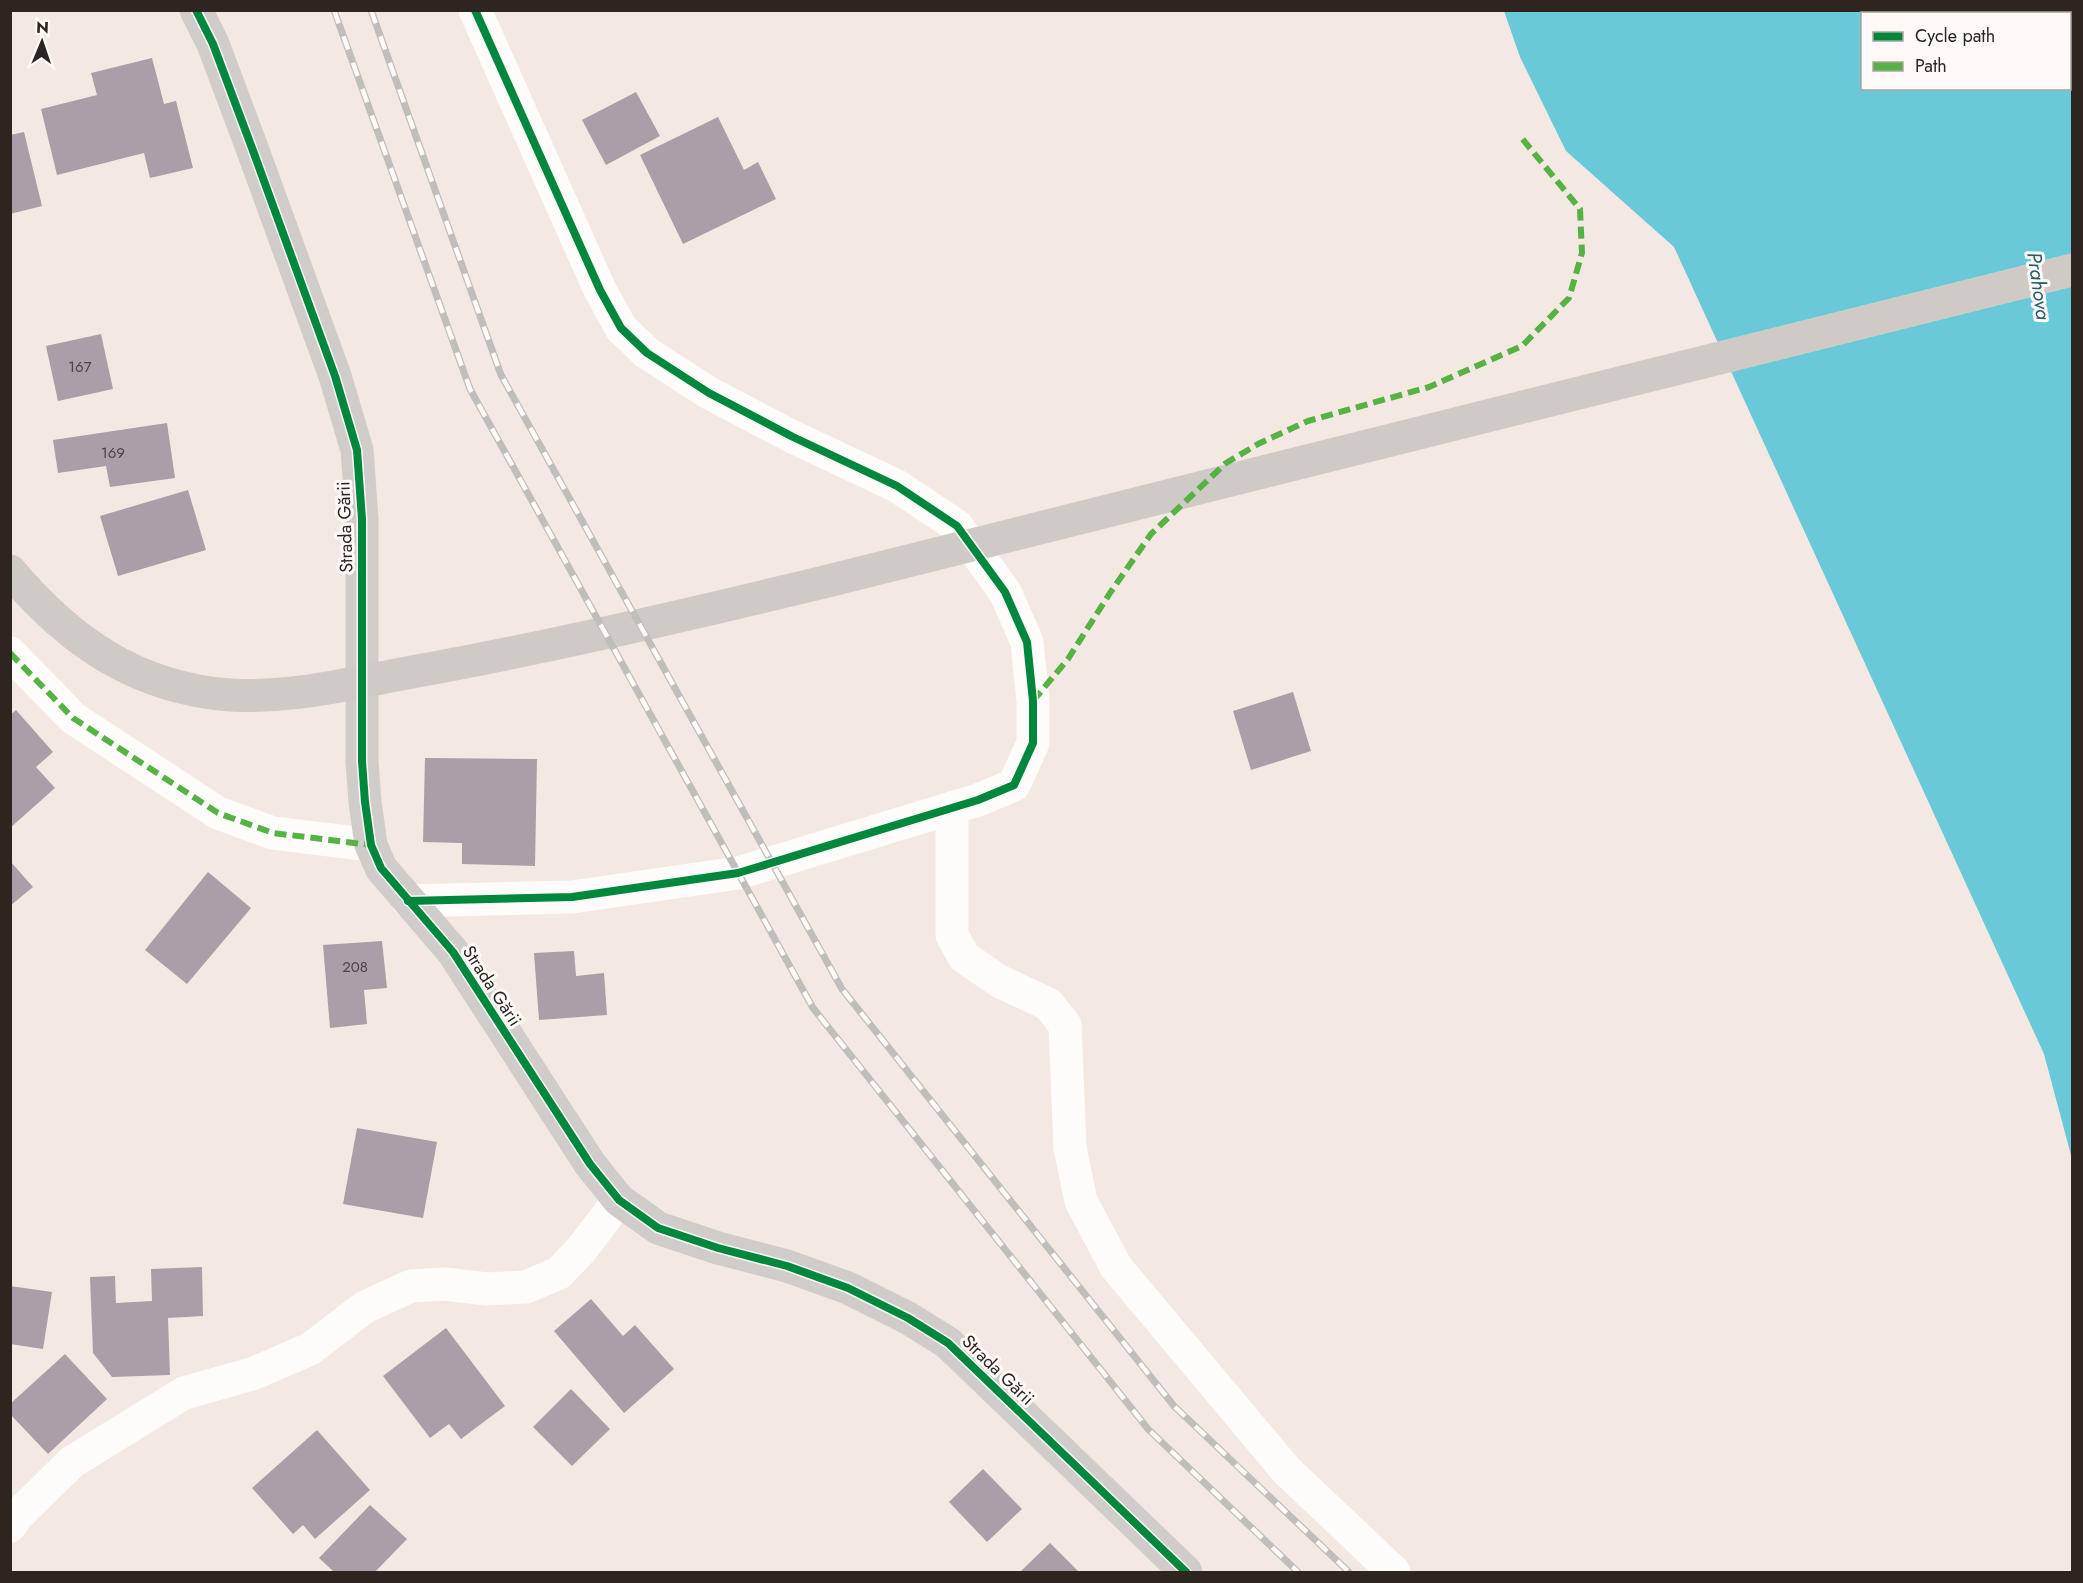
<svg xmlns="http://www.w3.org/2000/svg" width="2083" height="1583" font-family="Jost,sans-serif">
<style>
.water{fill:#69c9d9;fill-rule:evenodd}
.building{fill:#aa9ea8}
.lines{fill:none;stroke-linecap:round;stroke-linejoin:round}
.street{stroke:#fdfcfb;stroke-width:33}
.secondary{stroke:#d0ccca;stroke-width:33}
.primary{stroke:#d0cac6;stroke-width:33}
.rail-casing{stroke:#c0bebc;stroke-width:7}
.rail{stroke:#fdf9f6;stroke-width:4.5;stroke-dasharray:14;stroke-linecap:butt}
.quiet{stroke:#56b245;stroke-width:6;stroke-dasharray:12 6;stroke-linecap:butt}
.cycleway-casing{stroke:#fdf9f6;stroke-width:11}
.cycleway{stroke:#00873e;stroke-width:8}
.labels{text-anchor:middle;stroke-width:6;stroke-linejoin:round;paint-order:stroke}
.number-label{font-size:15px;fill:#4c4342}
.street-label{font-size:18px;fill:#2c2520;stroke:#fdf9f6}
.water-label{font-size:20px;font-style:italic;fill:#275d69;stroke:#fdf9f6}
</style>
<rect width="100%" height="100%" fill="#f4e9e2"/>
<path class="water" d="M 1504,11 L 2072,11 L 2072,1159 L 2044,1054 L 1674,247 L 1566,151 L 1520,57 ZM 1862,14 L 2070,14 L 2070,88 L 1862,88 Z"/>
<g class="building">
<polygon points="152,58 164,104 176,101 193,168 150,178 144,153 57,175 41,109 97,95 91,73"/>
<polygon points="636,92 660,136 606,165 582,120"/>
<polygon points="718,117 744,170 758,162 776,199 683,244 640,155"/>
<polygon points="24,132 42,206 10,214 10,135"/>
<polygon points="101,334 113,389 58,401 46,346"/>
<polygon points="167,423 175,478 110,487 106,466 58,473 53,440"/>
<polygon points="188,490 206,550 118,576 100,516"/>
<polygon points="1293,692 1311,751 1251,770 1233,711"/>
<polygon points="16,710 53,752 36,767 55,788 10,828 10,715"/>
<polygon points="425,758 537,759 535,866 462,864 462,843 423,842"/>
<polygon points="10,861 33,887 10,906"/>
<polygon points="208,872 251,908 187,984 145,950"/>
<polygon points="382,941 387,988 364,990 367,1024 330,1028 323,945"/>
<polygon points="574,951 576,976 604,973 607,1015 539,1020 534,953"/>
<polygon points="357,1128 437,1142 423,1218 343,1204"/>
<polygon points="202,1267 203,1316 168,1318 170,1375 112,1377 93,1353 90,1277 115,1276 116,1303 152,1301 151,1269"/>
<polygon points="10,1286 52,1292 43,1349 10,1344"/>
<polygon points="591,1299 623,1336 635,1325 674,1369 624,1413 554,1331"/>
<polygon points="446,1328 505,1406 461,1439 449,1424 430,1438 383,1376"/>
<polygon points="65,1354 107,1399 48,1454 10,1414 10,1404"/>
<polygon points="571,1389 610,1429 572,1466 533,1427"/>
<polygon points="317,1430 370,1490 315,1539 303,1525 293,1534 252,1488"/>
<polygon points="983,1469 1022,1509 987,1542 949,1502"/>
<polygon points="370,1505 407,1539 375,1572 334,1572 319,1558"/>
<polygon points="1050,1543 1079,1572 1020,1572"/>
</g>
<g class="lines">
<g class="street">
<polyline points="10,653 73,718 218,813 273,833 371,845"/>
<polyline points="952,808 952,935 964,957 999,981 1048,1004 1065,1025 1070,1148 1081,1201 1116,1267 1287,1471 1394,1572"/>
<polyline points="408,901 572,897 738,873 978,800 1014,785 1033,743 1033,701 1027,642 1005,592 957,526 897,486 793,437 709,393 647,353 621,328 600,290 475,10"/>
<polyline points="10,1526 16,1517 72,1462 184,1393 252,1374 310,1349 365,1307 411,1286 444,1284 487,1289 526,1287 559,1273 581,1250 619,1200"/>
</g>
<polyline class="secondary" points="196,10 213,44 252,148 335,376 357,450 362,519 362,761 365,802 371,845 381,868 453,952 590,1164 619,1200 658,1228 718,1248 787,1266 848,1288 908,1318 948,1343 1186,1572"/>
<path class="primary" d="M 10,571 C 69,641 136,688 230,695 C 291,699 352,683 412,672 C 550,647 687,615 824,582 C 1240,480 1656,371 2072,270"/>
<g class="rail-casing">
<g id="rail">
<polyline points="334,10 470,389 813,1008 1148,1429 1298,1572"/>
<polyline points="371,10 501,375 842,989 1174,1406 1349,1572"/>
</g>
</g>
<use href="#rail" class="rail"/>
<g class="quiet">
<polyline points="10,653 73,718 218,813 273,833 371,845"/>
<polyline points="1033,701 1068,659 1110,593 1151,534 1226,463 1258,444 1308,421 1429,387 1522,346 1569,298 1582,253 1580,209 1520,136"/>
</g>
<g class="cycleway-casing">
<g id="cycleway">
<polyline points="196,10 213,44 252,148 335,376 357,450 362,519 362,761 365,802 371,845 381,868 453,952 590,1164 619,1200 658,1228 718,1248 787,1266 848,1288 908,1318 948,1343 1186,1572"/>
<polyline points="408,901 572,897 738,873 978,800 1014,785 1033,743 1033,701 1027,642 1005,592 957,526 897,486 793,437 709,393 647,353 621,328 600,290 475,10"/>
</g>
</g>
<use href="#cycleway" class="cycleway"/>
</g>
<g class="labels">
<g class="number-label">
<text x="80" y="372">167</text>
<text x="113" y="458">169</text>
<text x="355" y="972">208</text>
</g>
<g class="street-label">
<text transform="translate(345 527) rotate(-92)" y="6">Strada Gării</text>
<text transform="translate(492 986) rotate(57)" y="6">Strada Gării</text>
<text transform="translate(998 1370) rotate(44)" y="6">Strada Gării</text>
</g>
<g class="water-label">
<text transform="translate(2039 286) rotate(82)" y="7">Prahova</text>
</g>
</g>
<rect width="2083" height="1583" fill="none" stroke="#2c2520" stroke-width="24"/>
<rect x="1861" y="12" width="210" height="78" fill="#fdf9f6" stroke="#a9a4a0" stroke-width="1.5"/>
<rect x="1873" y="32" width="30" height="9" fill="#00873e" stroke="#a9a4a0" stroke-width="1.5"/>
<text x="1915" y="42" font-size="18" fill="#2c2520">Cycle path</text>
<rect x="1873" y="62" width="30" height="9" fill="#56b245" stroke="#a9a4a0" stroke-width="1.5"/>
<text x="1915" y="72" font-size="18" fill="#2c2520">Path</text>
<g transform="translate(42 42) rotate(2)" stroke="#fdf9f6" stroke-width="4.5" paint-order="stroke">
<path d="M0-4.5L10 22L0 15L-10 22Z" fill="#2c2520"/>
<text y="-9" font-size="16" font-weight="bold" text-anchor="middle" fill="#2c2520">N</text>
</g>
</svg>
